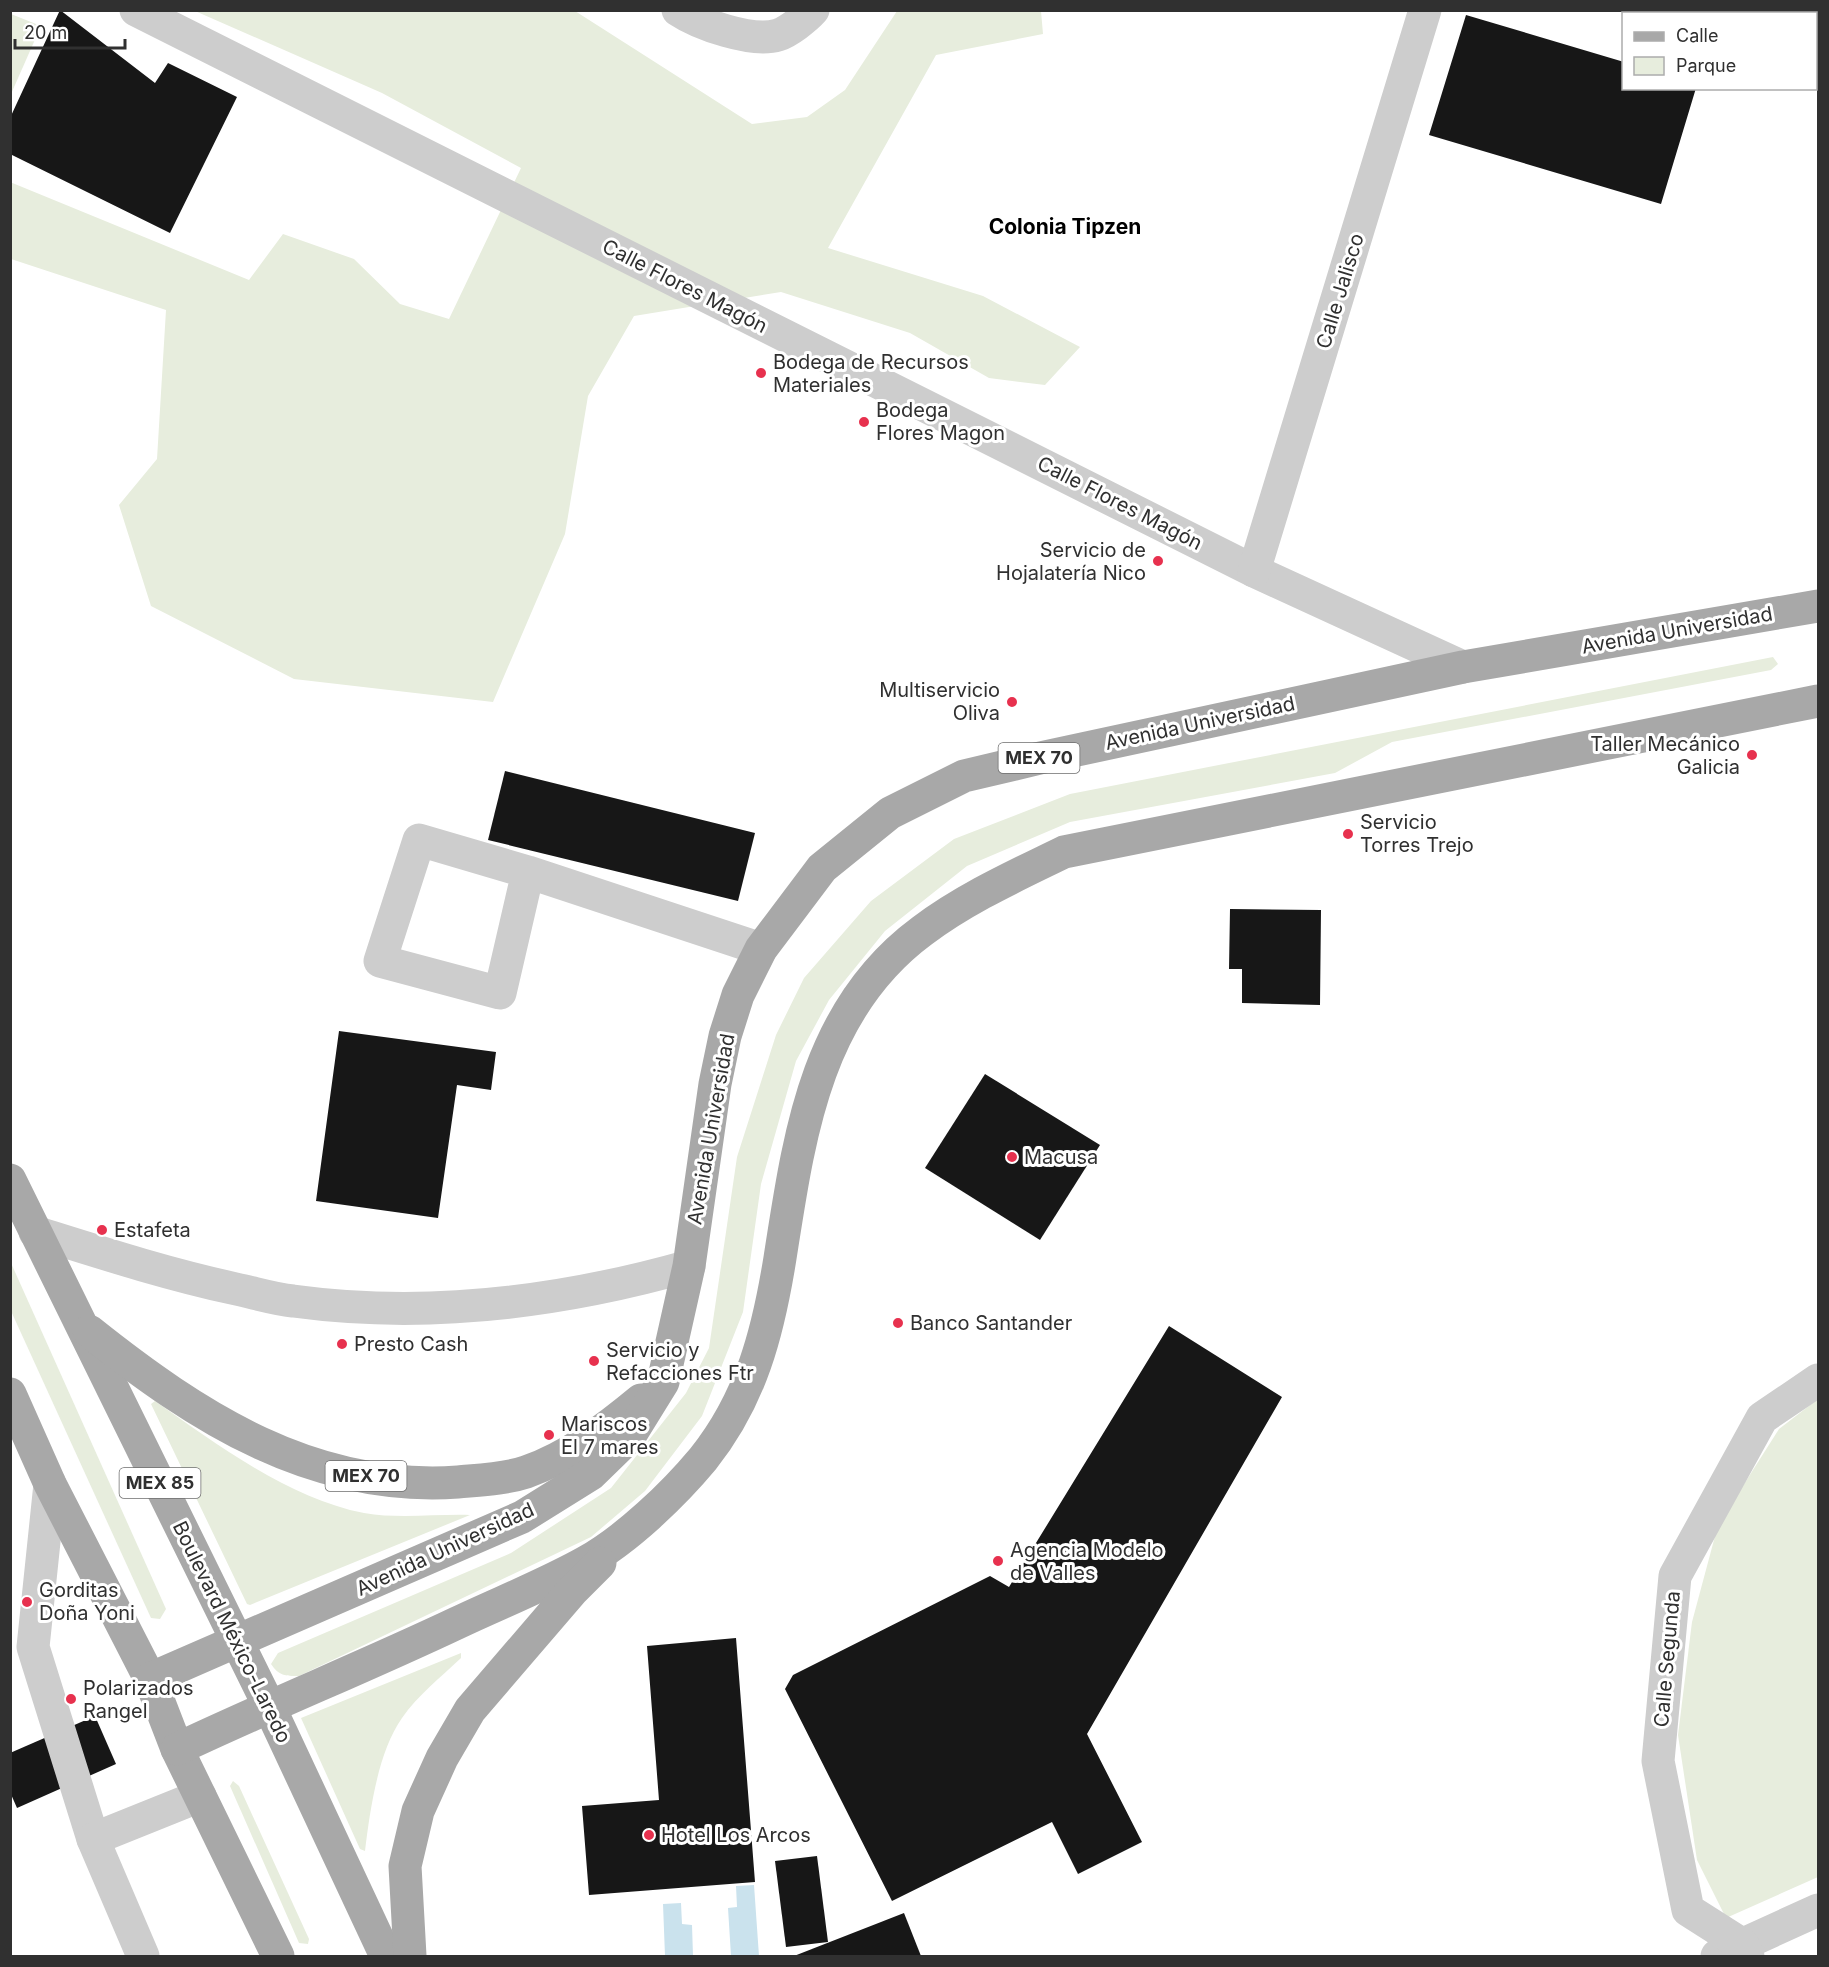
<svg xmlns="http://www.w3.org/2000/svg" width="1829" height="1967" font-family="Inter,sans-serif">
<style>
.green{fill:#e7eddd}
.water{fill:#cae2ed}
.building{fill:#171717}
.lines{fill:none;stroke-linecap:round;stroke-linejoin:round}
.minor{stroke:#cdcdcd;stroke-width:33}
.major{stroke:#a8a8a8;stroke-width:33}
.poi-dot{fill:#e7314e;stroke:#fff;stroke-width:2}
.labels{text-anchor:middle;stroke-width:6;stroke-linejoin:round;paint-order:stroke}
.shield{fill:#fff;stroke:#6e6e6e;stroke-width:1.5}
.shield-label{font-size:18px;font-weight:bold;fill:#303030}
.street-label{font-size:20px;fill:#303030;stroke:#fff}
.poi-label{font-size:20px;fill:#303030;stroke:#fff;text-anchor:start}
.neighbourhood-label{font-size:21px;font-weight:bold;fill:#000;stroke:#fff}
</style>
<rect width="100%" height="100%" fill="#fff"/>
<g class="green">
<polygon points="195,11 575,11 752,124 807,117 845,90 897,11 1041,11 1043,34 936,55 828,248 983,296 1080,347 1045,385 989,378 910,333 781,292 634,316 588,396 565,534 493,702 294,679 151,606 119,505 157,459 166,310 11,259 10,182 249,280 283,234 354,259 400,304 449,319 521,168 382,93"/>
<polygon points="11,14 41,26 11,94 10,14"/>
<path d="M 1773,657 L 1778,664 L 1771,670 L 1392,742 L 1335,773 L 1070,822 L 967,866 L 885,931 L 829,1000 L 796,1061 L 761,1184 L 743,1312 L 702,1416 L 645,1491 L 591,1537 L 299,1676 C 285,1676 279,1676 271,1664 L 278,1653 L 511,1553 L 611,1488 L 686,1393 L 709,1348 L 737,1157 L 776,1035 L 804,978 L 871,901 L 954,839 L 1070,794 Z"/>
<polygon points="11,1263 166,1609 160,1619 151,1618 11,1311"/>
<polygon points="1818,1399 1818,1877 1726,1918 1697,1860 1678,1735 1692,1622 1718,1525 1779,1429"/>
<path d="M 155,1401 C 216,1444 290,1499 364,1513 C 398,1519 435,1514 470,1515 L 250,1605 L 247,1604 L 151,1404 Z"/>
<path d="M 461,1653 L 461,1658 C 441,1677 418,1695 402,1718 C 378,1752 370,1810 365,1851 L 360,1849 L 301,1718 Z"/>
<polygon points="233,1781 239,1786 309,1939 308,1944 299,1943 230,1786"/>
</g>
<g class="water">
<polygon points="754,1885 759,1956 731,1956 728,1908 737,1907 736,1886"/>
<polygon points="681,1903 682,1924 692,1925 693,1956 665,1956 663,1904"/>
</g>
<g class="building">
<polygon points="60,10 155,83 168,63 237,97 170,233 10,154 10,118"/>
<polygon points="1785,10 1818,10 1818,21 1816,20 1816,14 1793,14"/>
<polygon points="1466,15 1624,62 1624,88 1696,88 1661,204 1429,135"/>
<polygon points="505,771 755,833 738,901 488,840"/>
<polygon points="1230,909 1321,910 1320,1005 1242,1003 1242,969 1229,969"/>
<polygon points="339,1031 496,1052 491,1090 457,1085 438,1218 316,1201"/>
<polygon points="985,1074 1100,1145 1040,1240 925,1168"/>
<polygon points="1169,1326 1282,1397 1087,1734 1142,1842 1078,1874 1052,1822 892,1901 785,1689 793,1675 990,1576 1009,1587"/>
<polygon points="736,1638 755,1882 589,1895 582,1806 659,1800 647,1646"/>
<polygon points="95,1716 116,1764 17,1808 10,1792 10,1753"/>
<polygon points="817,1856 828,1942 786,1947 775,1861"/>
<polygon points="904,1913 921,1956 794,1956"/>
</g>
<g class="lines">
<g class="minor">
<polyline points="136,10 1254,571 1463,667"/>
<path d="M 678,10 C 699,24 752,43 778,35 C 788,32 806,18 813,10"/>
<polyline points="1254,571 1425,10"/>
<polyline points="528,872 500,993 380,961 419,840 528,872 761,949"/>
<path d="M 35,1232 C 102,1253 167,1274 236,1289 C 255,1293 274,1299 293,1301 C 425,1319 562,1302 689,1266"/>
<polyline points="50,1484 33,1647 93,1839 143,1956"/>
<polyline points="93,1839 200,1796"/>
<polyline points="1717,1956 1818,1910"/>
<polyline points="1748,1956 1743,1945 1688,1910 1658,1761 1675,1576 1762,1418 1818,1380"/>
</g>
<g class="major">
<polyline points="10,1180 269,1706 386,1956"/>
<path d="M 89,1331 C 198,1418 313,1492 458,1482 C 480,1480 505,1479 526,1472 C 569,1457 606,1429 641,1400"/>
<polyline points="10,1394 50,1484 150,1679 177,1749 278,1956"/>
<polyline points="150,1679 522,1517 591,1474 629,1437 663,1382 689,1266 715,1084 725,1036 738,995 761,949 822,868 890,813 964,776 1040,758 1463,667 1818,606"/>
<path d="M 177,1749 C 270,1705 364,1667 457,1623 C 499,1603 545,1585 586,1562 C 627,1539 673,1495 703,1459 C 751,1399 768,1333 780,1258 C 799,1137 815,1010 922,931 C 966,898 1015,876 1064,852 L 1818,701"/>
<polyline points="410,1956 405,1866 418,1811 442,1758 470,1710 573,1590 600,1563"/>
</g>
</g>
<g class="poi-dot">
<circle cx="761" cy="373" r="6"/>
<circle cx="864" cy="422" r="6"/>
<circle cx="1158" cy="561" r="6"/>
<circle cx="1012" cy="702" r="6"/>
<circle cx="1752" cy="755" r="6"/>
<circle cx="1348" cy="834" r="6"/>
<circle cx="1012" cy="1157" r="6"/>
<circle cx="102" cy="1230" r="6"/>
<circle cx="898" cy="1323" r="6"/>
<circle cx="342" cy="1344" r="6"/>
<circle cx="594" cy="1361" r="6"/>
<circle cx="549" cy="1435" r="6"/>
<circle cx="998" cy="1561" r="6"/>
<circle cx="27" cy="1602" r="6"/>
<circle cx="71" cy="1699" r="6"/>
<circle cx="649" cy="1835" r="6"/>
</g>
<g class="labels">
<g class="shield">
<rect x="998.5" y="743" width="81" height="30" rx="4.5"/>
<rect x="325.5" y="1461" width="81" height="30" rx="4.5"/>
<rect x="119.5" y="1468" width="81" height="30" rx="4.5"/>
</g>
<g class="shield-label">
<text x="1039" y="764">MEX 70</text>
<text x="366" y="1482">MEX 70</text>
<text x="160" y="1489">MEX 85</text>
</g>
<g class="street-label">
<text transform="translate(685 286) rotate(27)" y="7">Calle Flores Magón</text>
<text transform="translate(1340 291) rotate(-73)" y="7">Calle Jalisco</text>
<text transform="translate(1120 503) rotate(27)" y="7">Calle Flores Magón</text>
<text transform="translate(1677 630) rotate(-10)" y="7">Avenida Universidad</text>
<text transform="translate(1200 723) rotate(-12)" y="7">Avenida Universidad</text>
<text transform="translate(711 1129) rotate(-80)" y="7">Avenida Universidad</text>
<text transform="translate(445 1549) rotate(-25)" y="7">Avenida Universidad</text>
<text transform="translate(232 1632) rotate(64)" y="7">Boulevard México-Laredo</text>
<text transform="translate(1667 1659) rotate(-85)" y="7">Calle Segunda</text>
</g>
<g class="poi-label">
<text x="773" y="369">Bodega de Recursos<tspan x="773" dy="23">Materiales</tspan></text>
<text x="876" y="417">Bodega<tspan x="876" dy="23">Flores Magon</tspan></text>
<text x="1146" y="557" text-anchor="end">Servicio de<tspan x="1146" dy="23">Hojalatería Nico</tspan></text>
<text x="1000" y="697" text-anchor="end">Multiservicio<tspan x="1000" dy="23">Oliva</tspan></text>
<text x="1740" y="751" text-anchor="end">Taller Mecánico<tspan x="1740" dy="23">Galicia</tspan></text>
<text x="1360" y="829">Servicio<tspan x="1360" dy="23">Torres Trejo</tspan></text>
<text x="1024" y="1164">Macusa</text>
<text x="114" y="1237">Estafeta</text>
<text x="910" y="1330">Banco Santander</text>
<text x="354" y="1351">Presto Cash</text>
<text x="606" y="1357">Servicio y<tspan x="606" dy="23">Refacciones Ftr</tspan></text>
<text x="561" y="1431">Mariscos<tspan x="561" dy="23">El 7 mares</tspan></text>
<text x="1010" y="1557">Agencia Modelo<tspan x="1010" dy="23">de Valles</tspan></text>
<text x="39" y="1597">Gorditas<tspan x="39" dy="23">Doña Yoni</tspan></text>
<text x="83" y="1695">Polarizados<tspan x="83" dy="23">Rangel</tspan></text>
<text x="661" y="1842">Hotel Los Arcos</text>
</g>
<g class="neighbourhood-label">
<text x="1065" y="234">Colonia Tipzen</text>
</g>
</g>
<rect width="1829" height="1967" fill="none" stroke="#303030" stroke-width="24"/>
<rect x="1622" y="12" width="195" height="78" fill="#ffffff" stroke="#acacac" stroke-width="1.5"/>
<rect x="1634" y="32" width="30" height="9" fill="#a8a8a8" stroke="#acacac" stroke-width="1.5"/>
<text x="1676" y="42" font-size="18" fill="#303030">Calle</text>
<rect x="1634" y="57" width="30" height="18" fill="#e7eddd" stroke="#acacac" stroke-width="1.5"/>
<text x="1676" y="72" font-size="18" fill="#303030">Parque</text>
<path d="M15 39v9h110v-9" fill="none" stroke="#303030" stroke-width="3"/>
<text x="24" y="39" font-size="18" fill="#303030" stroke="#ffffff" stroke-width="4.5" paint-order="stroke">20 m</text>
</svg>
